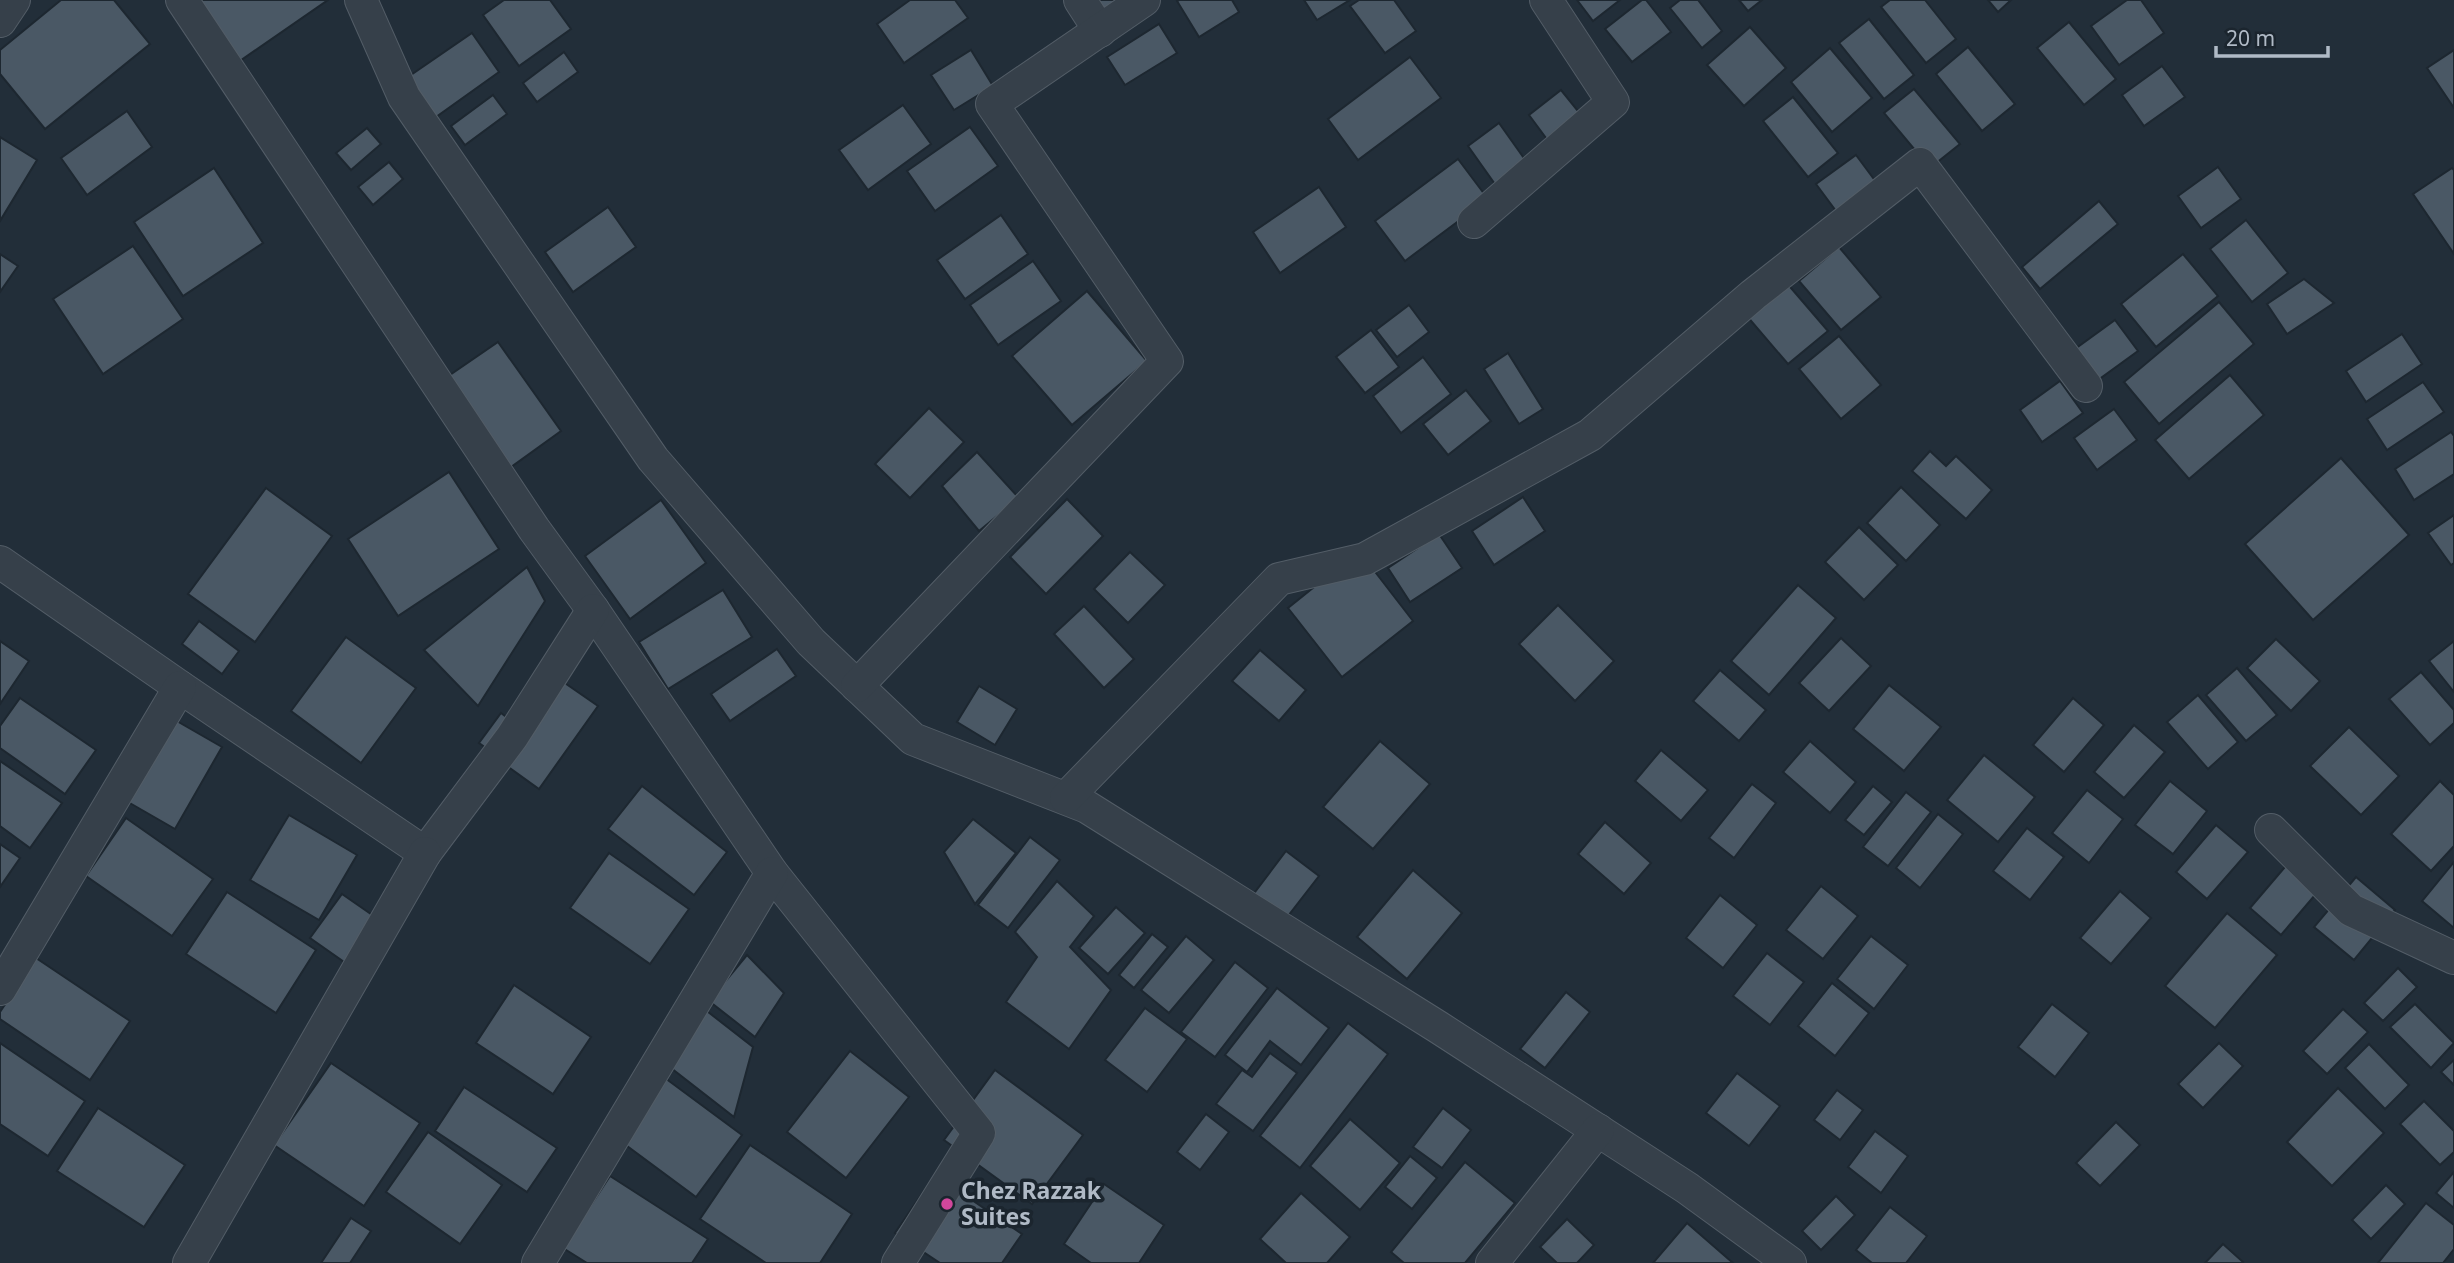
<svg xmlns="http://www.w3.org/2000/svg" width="2454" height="1263" font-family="'Noto Sans',sans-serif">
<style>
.building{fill:#4a5865;stroke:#1d2730;stroke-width:2}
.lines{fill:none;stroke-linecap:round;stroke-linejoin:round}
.street-casing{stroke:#535d67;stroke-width:34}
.street{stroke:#36404a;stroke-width:32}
.hotel-dot{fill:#d1479c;stroke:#1b252e;stroke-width:2.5}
.labels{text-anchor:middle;stroke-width:7;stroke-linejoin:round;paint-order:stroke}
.poi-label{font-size:23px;font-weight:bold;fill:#b0bac6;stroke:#1b252e;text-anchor:start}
</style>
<rect width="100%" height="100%" fill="#222e39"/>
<g class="building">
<polygon points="61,0 114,0 150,44 45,129 0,74 0,50"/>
<polygon points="190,0 328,0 234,65"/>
<polygon points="504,0 550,0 571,29 519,66 483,15"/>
<polygon points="910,0 955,0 968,18 904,63 877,24"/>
<polygon points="1094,0 1118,0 1101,11"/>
<polygon points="1179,0 1232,0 1239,12 1199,37 1177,1"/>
<polygon points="1304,0 1350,0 1317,20"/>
<polygon points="1359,0 1394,0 1416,31 1385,53 1350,6"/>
<polygon points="1577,0 1620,0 1593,21"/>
<polygon points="1642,0 1646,0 1671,32 1632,62 1605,29"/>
<polygon points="1680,0 1698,0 1722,31 1702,48 1670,8"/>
<polygon points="1739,0 1762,0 1748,11"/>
<polygon points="1890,0 1925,0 1956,39 1926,63 1881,7"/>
<polygon points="1988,0 2011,0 1998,12"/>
<polygon points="2127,0 2141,0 2164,33 2119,65 2091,26"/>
<polygon points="1869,19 1914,75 1884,99 1839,43"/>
<polygon points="2069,22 2116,79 2084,105 2037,48"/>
<polygon points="1159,24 1177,53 1125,85 1107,57"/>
<polygon points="1750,27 1786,68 1744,106 1707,65"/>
<polygon points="472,33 499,72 436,117 408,77"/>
<polygon points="1968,47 2015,104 1982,131 1936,74"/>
<polygon points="1830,48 1872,98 1832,132 1791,82"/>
<polygon points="971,50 993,86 954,110 931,75"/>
<polygon points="2454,50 2454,108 2427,68"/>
<polygon points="564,52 578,72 537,102 523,83"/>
<polygon points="1410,57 1441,98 1358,160 1328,119"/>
<polygon points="2162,66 2185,97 2144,126 2122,95"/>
<polygon points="1914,89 1960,144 1930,168 1884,113"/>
<polygon points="1561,90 1582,116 1549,142 1529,115"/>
<polygon points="493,95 507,114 465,145 451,126"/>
<polygon points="1793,97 1838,153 1808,177 1763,121"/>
<polygon points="903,105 931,144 868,190 839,150"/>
<polygon points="127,111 152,147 87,195 61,158"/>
<polygon points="1499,123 1533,171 1502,194 1468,146"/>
<polygon points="970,127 998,166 935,211 907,171"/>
<polygon points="367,128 381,144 351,170 336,153"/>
<polygon points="0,137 37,160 0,221"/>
<polygon points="1856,155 1879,186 1839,215 1816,184"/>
<polygon points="1458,159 1488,199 1405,261 1375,221"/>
<polygon points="389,162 403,179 373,205 358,187"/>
<polygon points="2218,167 2241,199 2201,228 2178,196"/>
<polygon points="214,168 263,243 183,296 134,222"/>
<polygon points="2452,168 2454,170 2454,254 2413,194"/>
<polygon points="1319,187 1346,227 1280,273 1253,232"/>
<polygon points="2099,201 2118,224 2040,289 2022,267"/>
<polygon points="608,207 636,247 573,292 545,252"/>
<polygon points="1001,215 1028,254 965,299 937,260"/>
<polygon points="2246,220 2288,273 2252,302 2210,249"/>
<polygon points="133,246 183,319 103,374 53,299"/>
<polygon points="1839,247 1881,297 1841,330 1799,281"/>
<polygon points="0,254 18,266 0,292"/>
<polygon points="2183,254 2218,296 2156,347 2121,304"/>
<polygon points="1033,261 1061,301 998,345 970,305"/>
<polygon points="2304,279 2334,303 2287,334 2267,304"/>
<polygon points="1785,281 1828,331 1788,364 1746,315"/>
<polygon points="1087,291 1147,361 1072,425 1012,356"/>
<polygon points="2219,302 2254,344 2159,424 2124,382"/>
<polygon points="1409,305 1429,332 1397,357 1376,330"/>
<polygon points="2115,320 2138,351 2098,380 2075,349"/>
<polygon points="1371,330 1399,367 1365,393 1336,357"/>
<polygon points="2402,334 2422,364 2366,402 2346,371"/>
<polygon points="1839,336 1881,385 1841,419 1799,369"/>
<polygon points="498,342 561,431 511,467 447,377"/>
<polygon points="1508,353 1543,409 1519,424 1484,369"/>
<polygon points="1423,357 1451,394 1401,433 1373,396"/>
<polygon points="2230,375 2264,415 2189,479 2155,440"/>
<polygon points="2060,381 2083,413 2042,442 2020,410"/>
<polygon points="2423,382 2444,412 2387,450 2367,419"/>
<polygon points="1466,390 1491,421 1448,455 1423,424"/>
<polygon points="929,408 964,442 910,498 875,464"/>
<polygon points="2114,409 2137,440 2097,470 2074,438"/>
<polygon points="2451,432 2454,436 2454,474 2414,500 2395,469"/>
<polygon points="1930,451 1946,466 1956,456 1992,490 1966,519 1912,471"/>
<polygon points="977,452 1019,498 979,531 942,486"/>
<polygon points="2341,458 2409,535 2313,620 2245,544"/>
<polygon points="449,472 499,549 398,616 348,539"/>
<polygon points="1901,487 1940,525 1906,561 1867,523"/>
<polygon points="266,488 332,536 255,642 188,594"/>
<polygon points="1523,497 1545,531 1494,565 1472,531"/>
<polygon points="1067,499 1103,536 1046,594 1010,557"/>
<polygon points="661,500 706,563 630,619 585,556"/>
<polygon points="2454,515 2454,563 2451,565 2428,533"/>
<polygon points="1859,527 1898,565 1864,600 1825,562"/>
<polygon points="1439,534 1462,568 1410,602 1388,568"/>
<polygon points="1359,551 1413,621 1342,677 1288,608"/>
<polygon points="1130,552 1165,585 1128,623 1094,589"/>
<polygon points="527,567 545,601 478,706 424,650"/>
<polygon points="1798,585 1836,618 1769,695 1731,661"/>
<polygon points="723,590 752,637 668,689 639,642"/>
<polygon points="1558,605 1614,661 1575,701 1519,644"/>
<polygon points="1084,606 1134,659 1104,688 1054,634"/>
<polygon points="199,621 239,651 222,674 182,644"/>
<polygon points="346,637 416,688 361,763 291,711"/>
<polygon points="1841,638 1871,666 1829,711 1799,683"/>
<polygon points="2276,639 2320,681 2291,711 2247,668"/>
<polygon points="0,641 29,661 0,704"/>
<polygon points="2454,641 2454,692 2429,661"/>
<polygon points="777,649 796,676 730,721 711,694"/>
<polygon points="1260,650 1306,690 1279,721 1232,681"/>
<polygon points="2237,668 2277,715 2246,741 2206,695"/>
<polygon points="1720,670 1766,710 1739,741 1693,701"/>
<polygon points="2421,672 2454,710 2454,723 2430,745 2389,699"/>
<polygon points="559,679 598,706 539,789 500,761"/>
<polygon points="1889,685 1941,727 1904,771 1853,729"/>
<polygon points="979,686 1017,709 995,745 957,722"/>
<polygon points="2198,695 2238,742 2208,769 2167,722"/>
<polygon points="20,698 96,750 65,794 0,748 0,726"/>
<polygon points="2073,698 2104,725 2064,772 2033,745"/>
<polygon points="501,713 517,725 496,755 479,743"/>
<polygon points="175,720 222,747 175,829 128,802"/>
<polygon points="2134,725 2165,752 2124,798 2094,772"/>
<polygon points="2349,727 2399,776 2361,815 2310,766"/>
<polygon points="1380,741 1430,784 1373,849 1323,807"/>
<polygon points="1810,741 1856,782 1830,813 1783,772"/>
<polygon points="1661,750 1708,790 1681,821 1635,781"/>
<polygon points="1984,755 2035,797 1998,842 1947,800"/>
<polygon points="0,761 62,803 30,848 0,826"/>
<polygon points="2170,781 2207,811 2173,854 2135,825"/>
<polygon points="2440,781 2454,795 2454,846 2431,871 2391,834"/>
<polygon points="1752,784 1776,803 1734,858 1709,838"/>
<polygon points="642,786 727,852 694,895 608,829"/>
<polygon points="1873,786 1892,802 1864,835 1845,820"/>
<polygon points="2087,790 2123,819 2089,863 2052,833"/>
<polygon points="1906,792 1931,812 1888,866 1863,847"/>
<polygon points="1938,814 1963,834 1920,888 1896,868"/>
<polygon points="289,815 357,855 319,920 250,880"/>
<polygon points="126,818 213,879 172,936 86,876"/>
<polygon points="973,819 1016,853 975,904 944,852"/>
<polygon points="1605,822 1651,863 1624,894 1578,854"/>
<polygon points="2216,825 2248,852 2207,899 2176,872"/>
<polygon points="2027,828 2064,857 2030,900 1993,871"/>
<polygon points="1030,837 1060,860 1008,928 978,905"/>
<polygon points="0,844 20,858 0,887"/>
<polygon points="1286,851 1319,876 1281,925 1249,900"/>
<polygon points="609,853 689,909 650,964 570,908"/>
<polygon points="2290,861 2321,888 2281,935 2250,908"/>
<polygon points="2454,862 2454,928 2422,901"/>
<polygon points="1413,870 1462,913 1407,979 1357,937"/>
<polygon points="2356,877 2395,910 2354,960 2314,927"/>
<polygon points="1057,881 1094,916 1070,947 1111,990 1069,1049 1006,1002 1037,957 1015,932"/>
<polygon points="1821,886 1858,916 1823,959 1786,930"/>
<polygon points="2120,891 2151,918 2111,964 2080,938"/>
<polygon points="227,892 316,950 276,1013 186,954"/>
<polygon points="342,894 378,919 347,964 310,938"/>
<polygon points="1720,895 1757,925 1723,968 1686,938"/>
<polygon points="1116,907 1145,933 1108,974 1079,948"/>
<polygon points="2227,913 2277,955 2215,1028 2165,986"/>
<polygon points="1152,934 1168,947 1134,988 1119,975"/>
<polygon points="1186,936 1214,960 1169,1013 1141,990"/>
<polygon points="1871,936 1908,965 1874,1009 1837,979"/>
<polygon points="1767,953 1804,982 1770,1025 1733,996"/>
<polygon points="747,955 784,993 755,1037 709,1001"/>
<polygon points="36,958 130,1021 90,1080 0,1019 0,1012"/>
<polygon points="1235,962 1268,988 1215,1057 1181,1032"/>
<polygon points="2398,968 2417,987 2383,1021 2364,1003"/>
<polygon points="1832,983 1869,1013 1835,1056 1798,1026"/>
<polygon points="514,985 591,1037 553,1094 476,1043"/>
<polygon points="1277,988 1329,1028 1301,1065 1270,1041 1247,1072 1225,1055"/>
<polygon points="1566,992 1590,1012 1545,1068 1520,1049"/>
<polygon points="2052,1004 2089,1033 2055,1077 2018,1047"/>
<polygon points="2415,1004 2454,1043 2431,1068 2390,1027"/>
<polygon points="703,1008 753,1047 734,1117 662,1061"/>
<polygon points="1145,1008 1187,1039 1147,1092 1105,1060"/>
<polygon points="2343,1009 2368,1032 2327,1074 2303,1051"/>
<polygon points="1348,1023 1388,1054 1300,1168 1260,1136"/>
<polygon points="0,1043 85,1101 48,1156 0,1124"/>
<polygon points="2219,1043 2243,1066 2203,1108 2178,1084"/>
<polygon points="2369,1044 2409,1085 2385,1109 2345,1068"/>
<polygon points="850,1051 909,1097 846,1178 787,1132"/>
<polygon points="1270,1053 1297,1073 1253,1131 1216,1104 1242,1070 1252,1077"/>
<polygon points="2454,1060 2454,1085 2441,1072"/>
<polygon points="331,1063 420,1123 364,1206 274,1145"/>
<polygon points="995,1070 1083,1135 1032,1204 944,1140"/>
<polygon points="1737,1073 1780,1106 1749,1146 1706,1113"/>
<polygon points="665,1078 742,1135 696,1197 619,1140"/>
<polygon points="464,1087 557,1148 527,1192 435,1131"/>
<polygon points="2338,1088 2384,1133 2332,1186 2287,1142"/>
<polygon points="1837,1090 1863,1110 1840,1140 1814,1120"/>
<polygon points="2424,1101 2454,1131 2454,1152 2440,1165 2400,1124"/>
<polygon points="98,1108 185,1165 144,1227 57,1171"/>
<polygon points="1443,1108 1471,1130 1442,1168 1413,1147"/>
<polygon points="1206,1114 1229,1132 1200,1170 1177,1152"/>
<polygon points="1350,1119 1400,1163 1360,1210 1310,1166"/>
<polygon points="2116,1122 2140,1145 2100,1186 2076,1163"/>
<polygon points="1875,1131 1908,1156 1881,1193 1848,1167"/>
<polygon points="428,1132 502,1185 460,1244 386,1192"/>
<polygon points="750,1145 852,1214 820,1263 766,1263 700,1219"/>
<polygon points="1410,1156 1437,1178 1412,1209 1385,1187"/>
<polygon points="1465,1162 1515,1203 1465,1263 1404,1263 1391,1252"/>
<polygon points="2454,1172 2454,1208 2436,1193"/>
<polygon points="935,1175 1022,1234 1002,1263 940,1263 895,1233"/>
<polygon points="610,1176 708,1239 692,1263 587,1263 563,1248"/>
<polygon points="1104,1184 1164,1225 1139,1263 1091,1263 1064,1244"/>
<polygon points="2386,1185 2405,1204 2371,1239 2352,1220"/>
<polygon points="1301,1193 1350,1237 1327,1263 1286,1263 1260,1239"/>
<polygon points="1836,1196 1855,1215 1821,1250 1802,1231"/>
<polygon points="2426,1203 2454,1225 2454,1249 2443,1263 2378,1263"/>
<polygon points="1890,1207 1927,1236 1906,1263 1872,1263 1856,1250"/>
<polygon points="351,1218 371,1231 350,1263 321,1263"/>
<polygon points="1567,1219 1594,1245 1577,1263 1557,1263 1540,1247"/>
<polygon points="1687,1223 1733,1263 1653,1263"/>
<polygon points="2223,1244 2243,1262 2242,1263 2205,1263"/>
</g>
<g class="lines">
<g class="street-casing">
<g id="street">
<polyline points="182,0 534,529 593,610 772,873 979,1133 898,1263"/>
<polyline points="361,0 404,97 653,459 811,642 913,739 1087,807 1438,1027 1687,1188 1790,1263"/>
<polyline points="1080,0 1100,31"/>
<polyline points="0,21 14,0"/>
<polyline points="1474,222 1613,102 1546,0"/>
<polyline points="0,562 180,687 425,853 512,737 593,610"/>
<polyline points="857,686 1167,361 992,104 1144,0"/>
<polyline points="1066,798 1279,579 1365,559 1590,435 1753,295 1920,164 2086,386"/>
<polyline points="2271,830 2351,910 2454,958"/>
<polyline points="0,989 180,687"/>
<polyline points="189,1263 425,853"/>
<polyline points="538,1263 772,873"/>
<polyline points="1492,1263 1598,1130"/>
</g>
</g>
<use href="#street" class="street"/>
</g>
<circle class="hotel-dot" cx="947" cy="1204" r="7"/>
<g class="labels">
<g class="poi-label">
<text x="961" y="1199">Chez Razzak<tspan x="961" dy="26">Suites</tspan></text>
</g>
</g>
<path d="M2216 46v10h112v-10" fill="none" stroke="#b0bac6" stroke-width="3.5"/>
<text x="2226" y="46" font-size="21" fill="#b0bac6" stroke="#1b252e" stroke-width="5" paint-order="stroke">20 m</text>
</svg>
